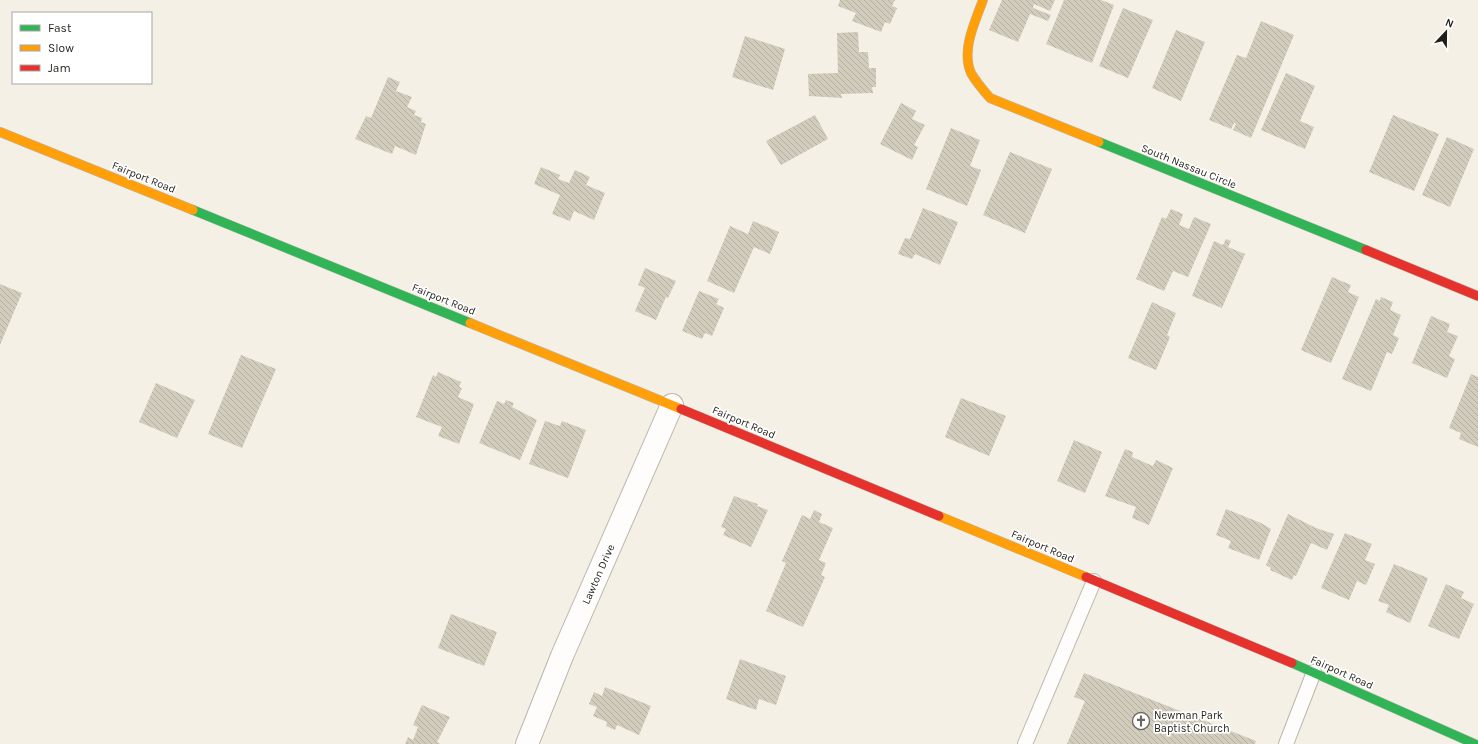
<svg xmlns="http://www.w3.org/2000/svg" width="1478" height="744" font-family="Karla,sans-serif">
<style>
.building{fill:url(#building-back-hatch)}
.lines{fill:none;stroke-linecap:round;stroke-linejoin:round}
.lane-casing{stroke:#bab7ae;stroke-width:16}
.street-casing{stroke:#bab7ae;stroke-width:24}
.fast-casing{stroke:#bab7ae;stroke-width:10}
.slow-casing{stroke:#bab7ae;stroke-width:10}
.jam-casing{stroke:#bab7ae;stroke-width:10}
.lane{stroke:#fefdfb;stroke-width:14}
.street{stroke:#fefdfb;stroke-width:22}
.fast{stroke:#30b455;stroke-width:9}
.slow{stroke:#ff9f0a;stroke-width:9}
.jam{stroke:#e5322d;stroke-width:9}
.labels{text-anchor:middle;stroke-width:3.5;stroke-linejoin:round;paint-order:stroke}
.street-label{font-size:11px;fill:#211e17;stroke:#fff}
.poi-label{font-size:11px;fill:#211e17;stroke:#fff;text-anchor:start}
</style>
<defs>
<pattern id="building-back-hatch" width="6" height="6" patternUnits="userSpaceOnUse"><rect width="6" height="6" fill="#d2ccbc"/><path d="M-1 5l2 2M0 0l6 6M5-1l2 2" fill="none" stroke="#b4afa1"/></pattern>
</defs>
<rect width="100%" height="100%" fill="#f5f0e5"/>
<g class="building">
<polygon points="840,0 895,0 892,6 897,8 890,24 885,22 881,32 852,21 856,13 838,6"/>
<polygon points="1002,0 1055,0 1050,11 1034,4 1033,8 1051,15 1048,21 1030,14 1018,42 989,30"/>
<polygon points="1064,0 1101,0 1114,5 1092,63 1046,44"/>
<polygon points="1123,8 1153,20 1128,78 1099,66"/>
<polygon points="1261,21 1294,35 1251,138 1233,130 1236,124 1234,123 1231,129 1209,120 1237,55 1246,58"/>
<polygon points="1176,30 1205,42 1181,101 1152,88"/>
<polygon points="858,32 859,52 868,52 869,68 876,68 876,87 872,87 873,93 841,94 842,98 809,96 808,74 838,73 837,33"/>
<polygon points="745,36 785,49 773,90 732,77"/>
<polygon points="1286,73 1315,86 1300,121 1314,127 1305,149 1261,130"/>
<polygon points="388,77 400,82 396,91 412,97 407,107 416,111 414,115 422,118 421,122 426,124 416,155 395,146 392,154 355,139 366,116 371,118"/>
<polygon points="901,103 916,111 912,119 925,125 914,145 918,147 912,160 880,144"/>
<polygon points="815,115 828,139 781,165 766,141"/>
<polygon points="1393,115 1439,134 1414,191 1369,172"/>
<polygon points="951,128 980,140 970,166 981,170 967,206 926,189"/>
<polygon points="1447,137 1474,149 1450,207 1422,195"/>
<polygon points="1010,152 1052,169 1025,233 983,215"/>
<polygon points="541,167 560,175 558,179 569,183 575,170 590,177 586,185 605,193 594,220 574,211 570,221 552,214 560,195 534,184"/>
<polygon points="923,208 958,222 940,265 915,254 912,259 898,254 905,238 910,239"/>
<polygon points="1171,209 1183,214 1179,225 1189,229 1194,217 1211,224 1188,277 1173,271 1164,291 1136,279 1162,217 1166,219"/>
<polygon points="753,221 779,232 770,254 754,247 734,293 707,281 730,226 748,234"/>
<polygon points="1226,239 1231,241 1228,247 1245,254 1222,308 1192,296 1214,241 1223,245"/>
<polygon points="645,268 676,281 668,298 666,297 656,320 635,311 645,288 638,285"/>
<polygon points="1332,277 1351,285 1348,292 1359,297 1331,363 1301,350"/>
<polygon points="0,284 22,293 0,345"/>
<polygon points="699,291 719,299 716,304 724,308 712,336 705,333 702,339 682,331"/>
<polygon points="1381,297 1393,302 1390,310 1401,315 1393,335 1399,338 1392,354 1387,352 1371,391 1342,379 1376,299 1380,301"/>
<polygon points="1152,302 1176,313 1167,335 1170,337 1156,370 1128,358"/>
<polygon points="1431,316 1450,324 1447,332 1458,336 1449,356 1455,359 1447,378 1412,363"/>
<polygon points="241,355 276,369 242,448 208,434"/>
<polygon points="438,372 461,382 459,387 462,388 458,397 474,404 459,444 438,436 442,427 416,417 433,375 436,377"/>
<polygon points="1471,374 1478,377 1478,447 1459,439 1461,433 1449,428"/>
<polygon points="156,383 195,400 177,438 139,422"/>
<polygon points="961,398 1006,416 989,456 945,437"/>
<polygon points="506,400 514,403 512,407 537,420 520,460 479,443 497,401 504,404"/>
<polygon points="545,421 560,426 562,421 586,430 568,478 529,464"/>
<polygon points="1074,440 1102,452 1085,493 1057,481"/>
<polygon points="1125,449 1133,452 1132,457 1153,466 1156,460 1173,468 1149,525 1132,518 1136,507 1105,496"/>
<polygon points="734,496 758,504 757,506 768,510 751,547 723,535 726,529 721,527"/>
<polygon points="1226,509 1261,523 1271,529 1259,560 1228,548 1231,541 1216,535"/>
<polygon points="814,510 822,514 819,522 833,528 819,560 826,563 821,575 825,577 803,627 766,611 786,563 782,561 802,515 810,519"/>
<polygon points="1288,514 1316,528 1334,534 1327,550 1311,543 1296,576 1294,575 1292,580 1270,570 1271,568 1266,565"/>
<polygon points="1345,533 1372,544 1365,560 1375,564 1366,585 1357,581 1349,600 1321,588"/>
<polygon points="1394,564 1428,578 1410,623 1386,612 1389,605 1378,601"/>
<polygon points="1446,584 1464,592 1461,598 1474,604 1459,639 1428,626"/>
<polygon points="451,614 497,632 484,666 438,648"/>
<polygon points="740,659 786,676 776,705 759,699 756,710 726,699"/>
<polygon points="1084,673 1256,741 1255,744 1067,744 1085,701 1074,697"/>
<polygon points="605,687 651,706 639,735 617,725 615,730 606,726 607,722 593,716 597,707 589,704 594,692 602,696"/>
<polygon points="422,705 450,717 437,742 441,744 405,744 408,737 413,740 418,727 413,725"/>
</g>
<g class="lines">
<g class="lane-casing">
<g id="lane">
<polyline points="1025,744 1094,581"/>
<polyline points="1286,744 1314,672"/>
</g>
</g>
<g class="street-casing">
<polyline id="street" points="527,744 562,656 672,405"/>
</g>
<g class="fast-casing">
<g id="fast">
<polyline points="1099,142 1366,250"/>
<polyline points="193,210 470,323"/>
<polyline points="1292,663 1475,744"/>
</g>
</g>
<g class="slow-casing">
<g id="slow">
<path d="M 983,0 C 975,22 961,50 971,73 C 976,82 983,90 990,98 L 1099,142"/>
<polyline points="0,132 193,210"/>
<polyline points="470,323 681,409"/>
<polyline points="939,516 1086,577"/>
</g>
</g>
<g class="jam-casing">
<g id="jam">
<polyline points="1366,250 1478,296"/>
<polyline points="681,409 939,516"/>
<polyline points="1086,577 1292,663"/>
</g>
</g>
<use href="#lane" class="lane"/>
<use href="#street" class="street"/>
<use href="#fast" class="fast"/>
<use href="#slow" class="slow"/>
<use href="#jam" class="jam"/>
</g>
<defs>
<g id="church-ring" transform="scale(0.9)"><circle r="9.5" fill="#fff" stroke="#6b685f" stroke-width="1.5"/><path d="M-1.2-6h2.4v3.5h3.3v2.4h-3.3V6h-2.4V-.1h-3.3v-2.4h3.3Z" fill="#6b685f"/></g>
</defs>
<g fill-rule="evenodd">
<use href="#church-ring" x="1141" y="721"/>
</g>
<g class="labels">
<g class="street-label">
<text transform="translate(1189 166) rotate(22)" y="4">South Nassau Circle</text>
<text transform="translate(144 177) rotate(22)" y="4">Fairport Road</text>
<text transform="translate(444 299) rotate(22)" y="4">Fairport Road</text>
<text transform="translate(744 422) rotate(23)" y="4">Fairport Road</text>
<text transform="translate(1043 546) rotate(23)" y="4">Fairport Road</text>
<text transform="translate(598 574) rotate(-66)" y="4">Lawton Drive</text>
<text transform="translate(1342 672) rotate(24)" y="4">Fairport Road</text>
</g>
<g class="poi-label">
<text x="1154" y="719">Newman Park<tspan x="1154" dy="13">Baptist Church</tspan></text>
</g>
</g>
<rect x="12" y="12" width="140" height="72" fill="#ffffff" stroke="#a6a5a2"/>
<rect x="20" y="25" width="20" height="6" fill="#30b455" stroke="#a6a5a2"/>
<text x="48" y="32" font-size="12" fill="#211e17">Fast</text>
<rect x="20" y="45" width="20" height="6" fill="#ff9f0a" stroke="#a6a5a2"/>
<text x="48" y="52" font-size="12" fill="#211e17">Slow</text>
<rect x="20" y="65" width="20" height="6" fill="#e5322d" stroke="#a6a5a2"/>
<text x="48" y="72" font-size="12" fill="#211e17">Jam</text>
<g transform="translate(1446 32) rotate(22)" stroke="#ffffff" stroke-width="3" paint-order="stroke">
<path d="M0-3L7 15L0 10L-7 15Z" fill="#211e17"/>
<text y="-6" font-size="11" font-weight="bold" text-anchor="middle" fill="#211e17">N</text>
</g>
</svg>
